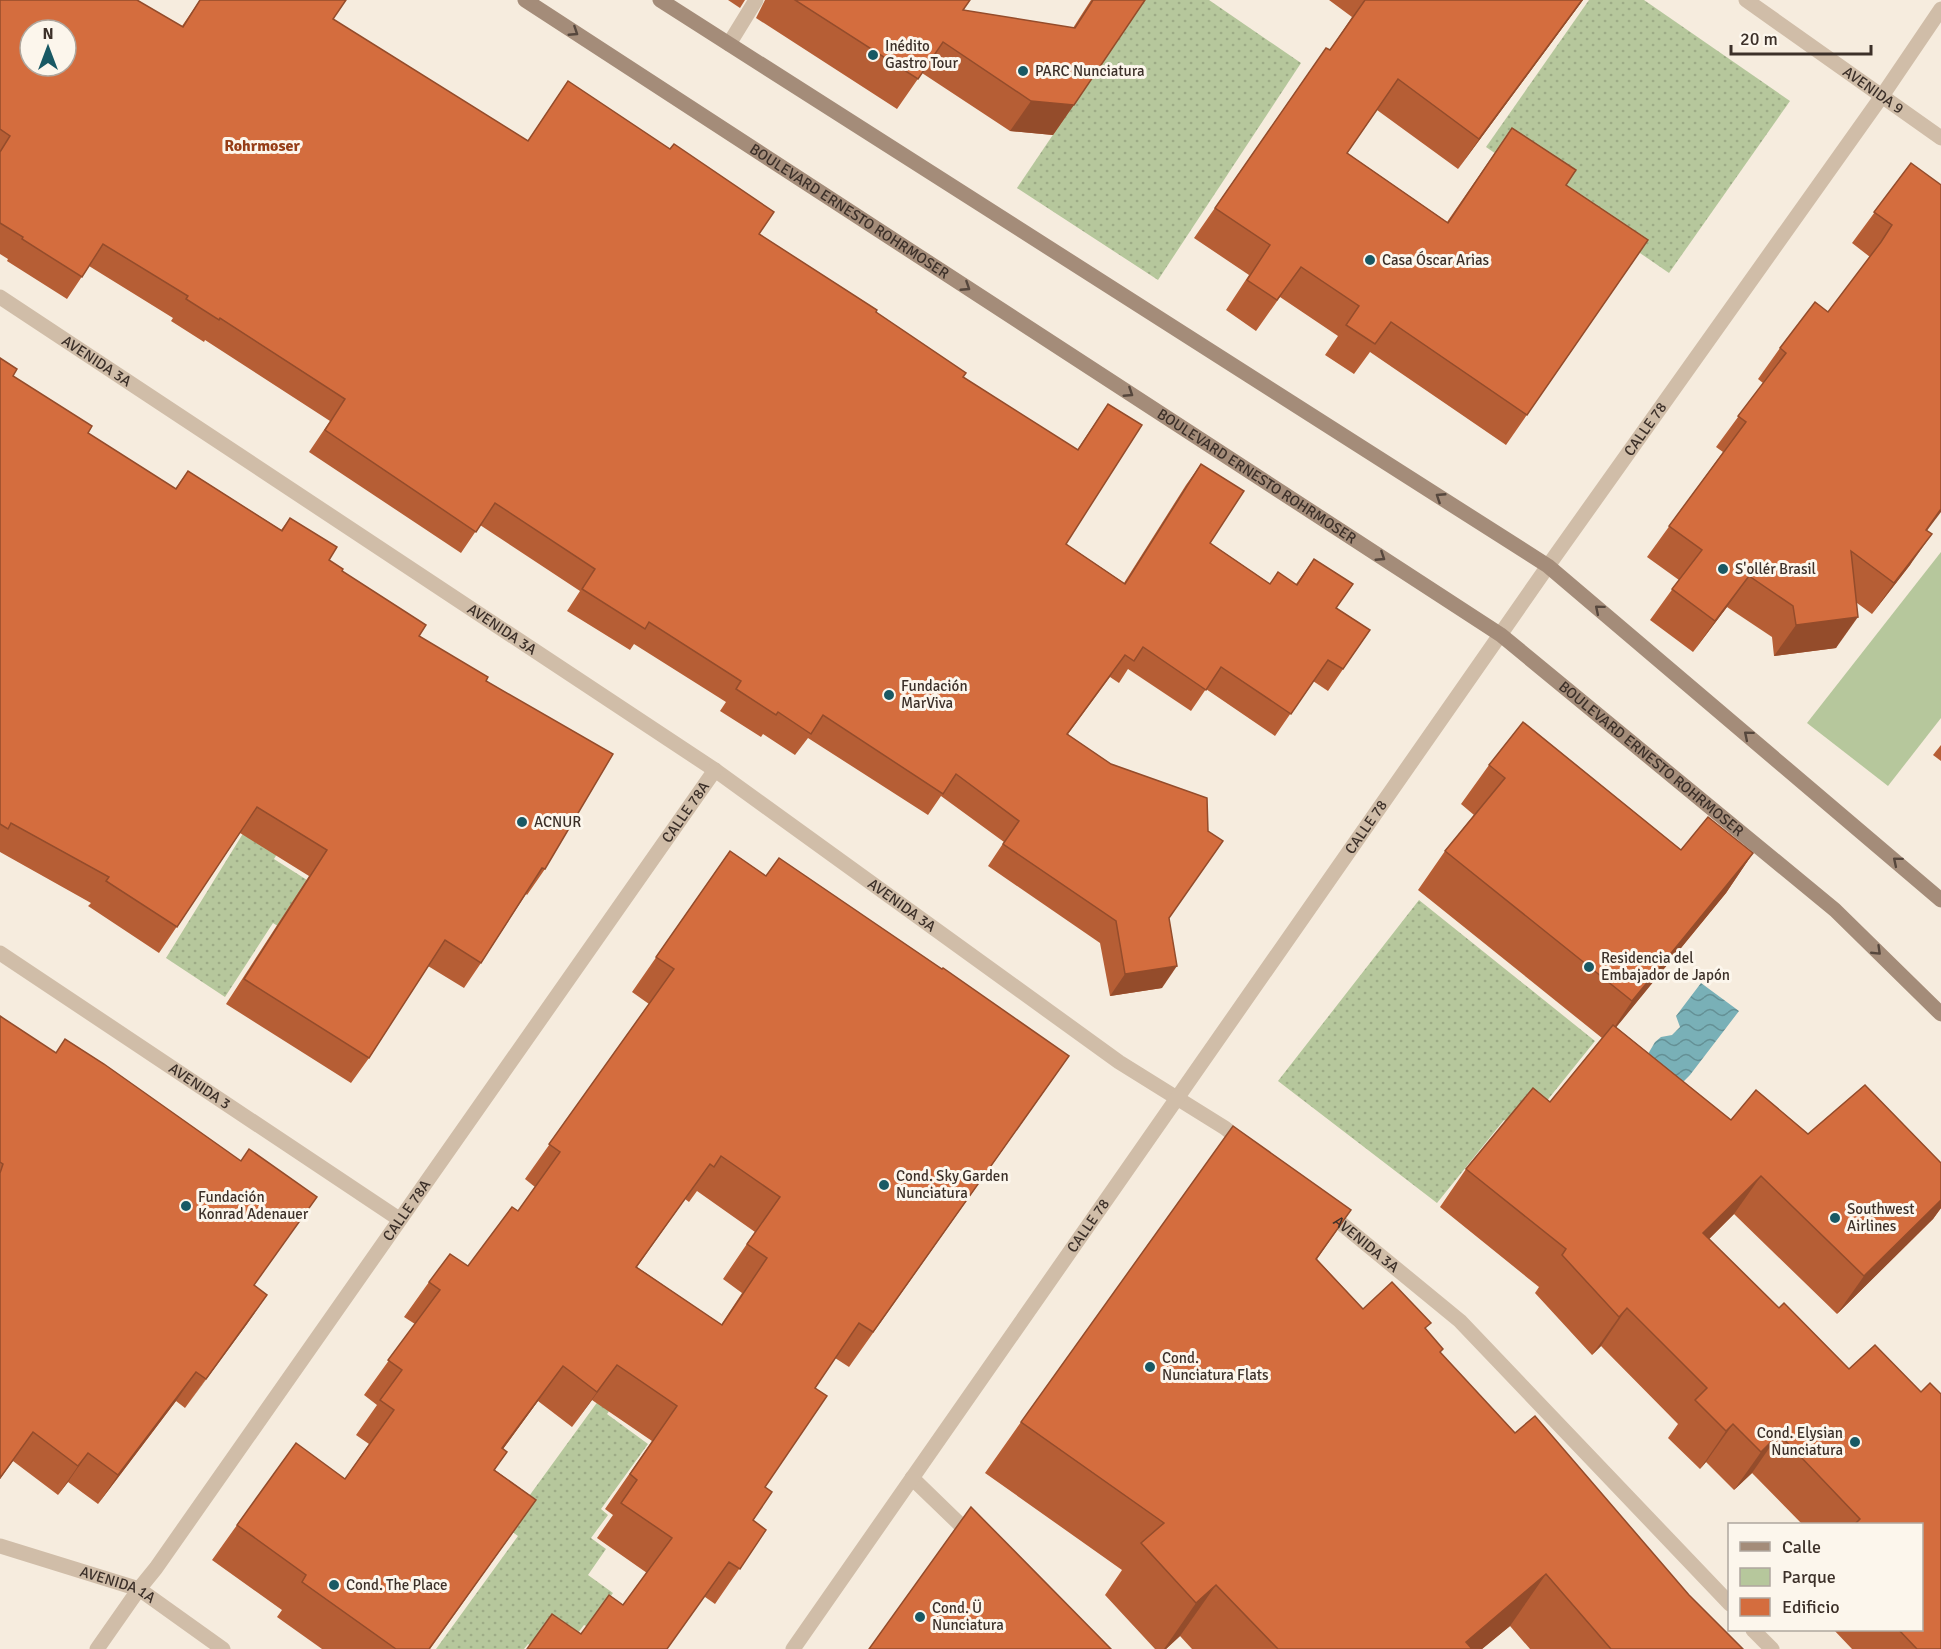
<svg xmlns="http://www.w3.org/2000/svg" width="1941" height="1649" font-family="Signika,sans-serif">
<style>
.green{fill:url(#green-dots)}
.pitch{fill:#b6c79c}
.water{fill:url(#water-waves)}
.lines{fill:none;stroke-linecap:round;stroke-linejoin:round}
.lane{stroke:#d0bda8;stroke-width:15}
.street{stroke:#d0bda8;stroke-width:15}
.secondary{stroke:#a48c79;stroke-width:15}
.wall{fill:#b65e35;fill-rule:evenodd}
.shaded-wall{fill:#944c2b}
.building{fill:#d46d3e;stroke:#944c2b;stroke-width:1.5;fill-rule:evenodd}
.oneway{stroke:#56473d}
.poi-dot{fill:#195964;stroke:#fcf6ec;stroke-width:2}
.labels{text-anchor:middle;stroke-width:6;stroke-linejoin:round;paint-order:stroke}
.poi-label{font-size:15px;fill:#3c3029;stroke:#fcf6ec;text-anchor:start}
.street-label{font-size:15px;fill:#3c3029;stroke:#fcf6ec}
.neighbourhood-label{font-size:16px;font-weight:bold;fill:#963e17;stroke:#fcf6ec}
</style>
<defs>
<pattern id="green-dots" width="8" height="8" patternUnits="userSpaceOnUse" patternTransform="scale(1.5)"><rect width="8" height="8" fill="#b6c79c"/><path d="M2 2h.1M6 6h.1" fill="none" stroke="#9dab86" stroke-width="1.8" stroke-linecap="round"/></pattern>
<pattern id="water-waves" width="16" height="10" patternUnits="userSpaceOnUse" patternTransform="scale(1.5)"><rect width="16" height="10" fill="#79b0b7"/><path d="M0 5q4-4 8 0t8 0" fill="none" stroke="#649095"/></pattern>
</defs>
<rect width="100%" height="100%" fill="#f6ecde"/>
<g class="green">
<polygon points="1144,0 1209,0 1301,63 1158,280 1017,188"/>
<polygon points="1589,0 1644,0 1790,101 1669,273 1486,147"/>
<polygon points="247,827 280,849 274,859 318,887 289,933 273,923 225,997 166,958"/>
<polygon points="1419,900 1595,1041 1521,1133 1504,1120 1437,1203 1278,1081"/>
<polygon points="617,1375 629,1384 607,1414 648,1444 601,1509 608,1515 591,1538 606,1549 588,1575 613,1593 588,1627 584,1625 566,1649 536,1649 528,1644 524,1649 436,1649 518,1536 484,1511 511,1521"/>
</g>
<polygon class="pitch" points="1941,552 1941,718 1888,786 1807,723"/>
<polygon class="water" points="1701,983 1739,1011 1690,1075 1684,1081 1677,1083 1648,1054 1655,1042 1661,1037 1672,1035 1680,1027 1676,1016"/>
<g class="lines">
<polyline class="lane" points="729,44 756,0"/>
<g class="street">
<path id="s1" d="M 1746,0 L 1941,138"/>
<path id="s2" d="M 0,297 L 715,770 L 1119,1062 L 1225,1128 L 1245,1144"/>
<path id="s3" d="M 0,953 L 399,1219"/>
<path id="s4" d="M 1326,1211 L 1460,1321 L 1730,1604"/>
<polyline points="912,1478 973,1537"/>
<path id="s5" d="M 0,1546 L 139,1589 L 223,1649"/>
<polyline points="1753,1630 1772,1649"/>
<path id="s6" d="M 97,1649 L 139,1589 L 156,1568 L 715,770"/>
<path id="s7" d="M 793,1649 L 1548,566 L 1882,96 L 1941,9"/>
</g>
<g class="secondary">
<path id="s8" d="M 525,0 L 1501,635 L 1835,910 L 1941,1014"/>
<polyline points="660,0 1548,566 1941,900"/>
</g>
</g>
<g class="wall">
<polygon points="0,0 182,26 200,0 333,19 528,141 568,81 759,234 876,312 963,377 1077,450 1108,404 1066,544 1124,583 1186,485 1201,464 1210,543 1270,584 1296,584 1314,559 1336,608 1370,630 1328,691 1313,681 1275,736 1206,689 1191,711 1128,669 1119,683 1110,677 1068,734 1169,918 1162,988 1110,996 1100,943 988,866 1004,842 941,796 928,815 808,738 795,755 763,734 761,737 720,711 726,702 634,644 630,650 567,611 580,591 480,525 461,553 309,452 330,421 205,340 204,342 171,321 173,318 89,266 67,299 7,261 8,259 0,254"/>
<polygon points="728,0 745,0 740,8"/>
<polygon points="765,0 970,0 963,10 1073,28 1091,0 1145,0 1053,135 1010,131 922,73 897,109 756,18"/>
<polygon points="1329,0 1583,0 1458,169 1377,110 1347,153 1447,222 1512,128 1566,185 1648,240 1506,445 1370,352 1354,374 1325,355 1338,336 1280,297 1256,331 1226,310 1249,275 1194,238 1326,48 1330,50 1352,17"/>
<polygon points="1911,163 1927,531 1910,565 1872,614 1857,603 1836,648 1774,656 1772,637 1727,607 1693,652 1650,620 1679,580 1647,557 1723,452 1716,447 1763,383 1758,379 1780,348 1828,312 1870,257 1852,243"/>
<polygon points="0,358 13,376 88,433 175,489 188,471 281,530 290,518 329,560 419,636 486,681 545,869 527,895 526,894 481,963 464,988 428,966 369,1058 351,1083 226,1004 309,876 240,833 159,953 88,906 91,903 0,852"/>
<polygon points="1523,722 1681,850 1708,817 1753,853 1726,893 1616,1027 1731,1120 1756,1090 1808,1134 1865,1085 1941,1163 1941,1208 1933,1219 1837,1314 1734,1214 1709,1239 1779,1308 1784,1303 1849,1369 1875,1345 1921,1392 1930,1383 1941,1394 1941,1649 1852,1649 1833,1629 1922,1629 1922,1524 1802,1524 1752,1473 1734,1490 1706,1462 1700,1469 1668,1438 1678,1424 1601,1346 1592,1355 1535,1293 1539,1287 1440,1207 1466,1169 1533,1088 1550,1102 1602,1038 1418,890 1445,851 1474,815 1461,804 1489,765"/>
<polygon points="1941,745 1941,761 1933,755"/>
<path d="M 730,851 L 766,876 L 1069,1056 L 849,1367 L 835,1358 L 815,1388 L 765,1487 L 753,1520 L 766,1530 L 715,1604 L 705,1597 L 581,1634 L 623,1605 L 647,1573 L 597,1538 L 613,1515 L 605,1509 L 652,1441 L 592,1400 L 572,1427 L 538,1401 L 503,1449 L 495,1470 L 536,1500 L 430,1649 L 322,1649 L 277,1617 L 282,1610 L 212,1560 L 237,1525 L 345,1479 L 369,1444 L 356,1435 L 377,1405 L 364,1395 L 415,1324 L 404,1317 L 429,1282 L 468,1266 L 518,1211 L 535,1187 L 525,1179 L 649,1004 L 632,992 ZM 697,1191 L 755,1232 L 723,1279 L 742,1293 L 721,1325 L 637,1267 L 685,1199 L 689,1202 Z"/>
<polygon points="0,1016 254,1285 267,1295 185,1408 176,1401 98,1504 68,1482 58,1495 13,1461 0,1479"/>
<polygon points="1351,1210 1317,1259 1363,1309 1426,1330 1440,1353 1515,1433 1689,1595 1743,1649 1530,1649 1510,1626 1482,1649 1192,1649 1180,1636 1166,1649 1155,1649 1105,1595 1122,1570 985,1473 1021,1422"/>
</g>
<g class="shaded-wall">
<polygon points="1582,0 1583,0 1458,169 1479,139"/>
<polygon points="1031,101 1074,105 1053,135 1010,131"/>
<polygon points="1941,509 1941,512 1904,561 1926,530"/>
<polygon points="1932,534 1910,565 1872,614 1894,583"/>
<polygon points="1749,576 1727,607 1693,652 1715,621"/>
<polygon points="1858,617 1836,648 1774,656 1796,625"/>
<polygon points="1753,853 1726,893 1605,1041 1632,1001"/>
<polygon points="1177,966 1162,988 1110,996 1125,974"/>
<polygon points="1761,1176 1734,1214 1677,1271 1703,1233"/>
<polygon points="1941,1200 1941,1208 1933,1219 1837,1314 1864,1276"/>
<polygon points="267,1295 247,1324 185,1408 206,1379"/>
<polygon points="1627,1308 1601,1346 1592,1355 1619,1317"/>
<polygon points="617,1365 592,1400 572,1427 597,1392"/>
<polygon points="563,1366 538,1401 478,1483 502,1448"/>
<polygon points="196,1372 176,1401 98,1504 118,1475"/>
<polygon points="1733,1424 1706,1462 1700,1469 1726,1431"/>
<polygon points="1779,1434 1752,1473 1734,1490 1761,1452"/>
<polygon points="88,1453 68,1482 58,1495 78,1466"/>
<polygon points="1546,1574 1510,1626 1482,1649 1461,1649 1466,1642"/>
<polygon points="1216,1585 1180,1636 1166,1649 1164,1649 1196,1603"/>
</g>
<g class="building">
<path d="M 0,0 L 137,0 L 183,27 L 200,0 L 346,0 L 333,19 L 528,141 L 568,81 L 670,149 L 674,144 L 774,212 L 759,234 L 877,310 L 876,312 L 966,373 L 963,377 L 1078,450 L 1108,404 L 1142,425 L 1066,544 L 1125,584 L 1201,464 L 1244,491 L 1210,543 L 1270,584 L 1278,572 L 1297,585 L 1314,559 L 1353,584 L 1336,608 L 1370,630 L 1343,669 L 1328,660 L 1291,714 L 1221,667 L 1206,690 L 1143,647 L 1134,661 L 1125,655 L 1067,734 L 1111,764 L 1207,798 L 1208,831 L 1223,841 L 1169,918 L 1177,966 L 1125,974 L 1116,921 L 1003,844 L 1019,821 L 956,774 L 943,794 L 823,715 L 811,734 L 778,712 L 776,715 L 736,689 L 741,681 L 649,622 L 645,629 L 582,589 L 595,569 L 495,503 L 476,532 L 325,430 L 345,399 L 220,318 L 219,320 L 186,299 L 188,296 L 103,244 L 82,277 L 22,239 L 23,237 L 0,223 L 0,152 L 10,136 L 0,129 ZM 30,30 L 66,30 L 66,66 L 30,66 Z"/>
<polygon points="795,0 970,0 963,10 1075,28 1093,0 1145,0 1074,105 1031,101 943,42 918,79"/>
<polygon points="1365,0 1582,0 1479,139 1398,79 1347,153 1448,223 1512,128 1576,170 1566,185 1648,240 1527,415 1391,322 1375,344 1346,325 1359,306 1301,267 1277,300 1247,280 1270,245 1215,208 1326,48 1330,50"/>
<polygon points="1911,163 1941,185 1941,509 1926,530 1932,534 1894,583 1851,551 1858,617 1796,625 1793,606 1749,576 1715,621 1672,589 1702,550 1669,526 1746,422 1738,416 1786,353 1780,348 1815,302 1828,312 1881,242 1892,225 1874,212"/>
<polygon points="0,358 17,369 13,376 92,426 88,433 176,489 188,471 282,531 290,518 337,547 329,560 343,569 342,571 426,625 419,636 488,677 486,681 613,754 545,869 542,868 481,963 445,940 369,1058 244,979 327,850 257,807 177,927 106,881 109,877 11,823 8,829 0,824"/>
<polygon points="1523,722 1681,850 1708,817 1753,853 1632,1001 1445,851 1505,778 1489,765"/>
<path d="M 730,851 L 766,876 L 779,858 L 942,969 L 943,968 L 1069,1056 L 873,1332 L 859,1323 L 815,1388 L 827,1396 L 765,1487 L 772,1492 L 753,1520 L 766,1530 L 740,1569 L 729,1562 L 667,1649 L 527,1649 L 552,1614 L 581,1634 L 609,1595 L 623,1605 L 672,1538 L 621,1503 L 637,1480 L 630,1474 L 677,1406 L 617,1365 L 597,1392 L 563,1366 L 502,1448 L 507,1452 L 494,1470 L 536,1500 L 429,1649 L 396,1649 L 302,1582 L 306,1575 L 237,1525 L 296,1443 L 345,1479 L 394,1410 L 380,1400 L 402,1370 L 388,1360 L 440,1290 L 429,1282 L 450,1254 L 468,1266 L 512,1207 L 518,1211 L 560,1152 L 549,1144 L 674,969 L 656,957 ZM 721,1156 L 780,1197 L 747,1244 L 767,1258 L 722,1325 L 636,1267 L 710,1164 L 714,1167 Z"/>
<polygon points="0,1016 56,1053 65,1039 104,1064 241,1161 249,1149 317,1197 254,1285 267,1295 206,1379 196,1372 118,1475 88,1453 78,1466 33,1432 0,1478 0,1173 3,1164 0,1162"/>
<polygon points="1613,1025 1731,1120 1756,1090 1808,1134 1865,1085 1941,1163 1941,1200 1864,1276 1761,1176 1703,1233 1779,1308 1784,1303 1849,1369 1875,1345 1921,1392 1930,1383 1941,1394 1941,1649 1917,1649 1898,1629 1922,1629 1922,1524 1855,1524 1860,1519 1779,1434 1761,1452 1733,1424 1726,1431 1695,1400 1707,1388 1627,1308 1619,1317 1562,1255 1566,1249 1466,1169 1533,1088 1550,1102"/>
<polygon points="1233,1126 1351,1210 1316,1259 1363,1309 1392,1282 1431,1323 1425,1328 1443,1349 1440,1352 1515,1433 1535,1416 1689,1595 1743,1649 1611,1649 1546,1574 1466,1642 1472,1649 1278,1649 1216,1585 1196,1603 1141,1543 1164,1523 1021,1422"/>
<polygon points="971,1507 1111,1649 869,1649"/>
</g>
<defs><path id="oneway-chevron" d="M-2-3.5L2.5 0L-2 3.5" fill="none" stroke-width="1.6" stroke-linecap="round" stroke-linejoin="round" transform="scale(1.5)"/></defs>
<g class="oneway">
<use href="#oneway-chevron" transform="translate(574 32) rotate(33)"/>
<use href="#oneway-chevron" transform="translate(966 287) rotate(33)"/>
<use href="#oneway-chevron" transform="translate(1129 393) rotate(33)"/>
<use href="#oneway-chevron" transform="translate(1440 497) rotate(-147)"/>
<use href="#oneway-chevron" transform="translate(1381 557) rotate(33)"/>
<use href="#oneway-chevron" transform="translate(1599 609) rotate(-140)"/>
<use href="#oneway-chevron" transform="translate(1748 735) rotate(-140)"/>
<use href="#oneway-chevron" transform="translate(1897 861) rotate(-140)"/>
<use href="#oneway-chevron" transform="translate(1877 951) rotate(44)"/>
</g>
<g class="poi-dot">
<circle cx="873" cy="55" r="6"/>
<circle cx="1023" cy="71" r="6"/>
<circle cx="1370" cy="260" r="6"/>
<circle cx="1723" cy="569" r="6"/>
<circle cx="889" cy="695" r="6"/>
<circle cx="522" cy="822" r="6"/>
<circle cx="1589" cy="967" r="6"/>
<circle cx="884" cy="1185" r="6"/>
<circle cx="186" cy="1206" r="6"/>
<circle cx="1835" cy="1218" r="6"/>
<circle cx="1150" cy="1367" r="6"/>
<circle cx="1855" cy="1442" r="6"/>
<circle cx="334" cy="1585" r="6"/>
<circle cx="920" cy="1617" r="6"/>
</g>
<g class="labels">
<g class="poi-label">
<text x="885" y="51">Inédito<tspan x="885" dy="17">Gastro Tour</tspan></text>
<text x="1035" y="76">PARC Nunciatura</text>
<text x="1382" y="265">Casa Óscar Arias</text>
<text x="1735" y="574">S'ollér Brasil</text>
<text x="901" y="691">Fundación<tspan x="901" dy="17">MarViva</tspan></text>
<text x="534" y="827">ACNUR</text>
<text x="1601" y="963">Residencia del<tspan x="1601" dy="17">Embajador de Japón</tspan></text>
<text x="896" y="1181">Cond. Sky Garden<tspan x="896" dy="17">Nunciatura</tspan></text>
<text x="198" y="1202">Fundación<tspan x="198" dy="17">Konrad Adenauer</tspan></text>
<text x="1847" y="1214">Southwest<tspan x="1847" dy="17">Airlines</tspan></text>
<text x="1162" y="1363">Cond.<tspan x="1162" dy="17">Nunciatura Flats</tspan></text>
<text x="1843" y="1438" text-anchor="end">Cond. Elysian<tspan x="1843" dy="17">Nunciatura</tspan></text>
<text x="346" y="1590">Cond. The Place</text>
<text x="932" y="1613">Cond. Ü<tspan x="932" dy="17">Nunciatura</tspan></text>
</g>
<g class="street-label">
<text dy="5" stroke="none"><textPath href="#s1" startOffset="156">AVENIDA 9</textPath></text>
<text dy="5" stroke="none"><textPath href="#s8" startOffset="387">BOULEVARD ERNESTO ROHRMOSER</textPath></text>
<text dy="5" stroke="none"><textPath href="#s2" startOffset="116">AVENIDA 3A</textPath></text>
<text dy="5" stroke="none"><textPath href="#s7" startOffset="1488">CALLE 78</textPath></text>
<text dy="5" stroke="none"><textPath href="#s8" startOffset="873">BOULEVARD ERNESTO ROHRMOSER</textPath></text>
<text dy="5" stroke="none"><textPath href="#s2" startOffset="602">AVENIDA 3A</textPath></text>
<text dy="5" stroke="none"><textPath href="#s8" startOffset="1359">BOULEVARD ERNESTO ROHRMOSER</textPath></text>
<text dy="5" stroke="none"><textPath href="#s6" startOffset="1023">CALLE 78A</textPath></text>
<text dy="5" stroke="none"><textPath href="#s7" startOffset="1002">CALLE 78</textPath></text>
<text dy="5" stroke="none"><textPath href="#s2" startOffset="1088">AVENIDA 3A</textPath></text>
<text dy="5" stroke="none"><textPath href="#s3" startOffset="240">AVENIDA 3</textPath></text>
<text dy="5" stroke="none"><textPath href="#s6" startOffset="537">CALLE 78A</textPath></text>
<text dy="5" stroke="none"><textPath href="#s7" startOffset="516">CALLE 78</textPath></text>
<text dy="5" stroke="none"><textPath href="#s4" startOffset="52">AVENIDA 3A</textPath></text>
<text dy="5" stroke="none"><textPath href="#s5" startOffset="124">AVENIDA 1A</textPath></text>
</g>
<g class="neighbourhood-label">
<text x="262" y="151">Rohrmoser</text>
</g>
</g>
<rect x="1728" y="1523" width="195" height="108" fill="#fcf6ec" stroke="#afa79e" stroke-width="1.5"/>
<rect x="1740" y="1542" width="30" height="9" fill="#a48c79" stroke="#afa79e" stroke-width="1.5"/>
<text x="1782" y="1553" font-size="18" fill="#3c3029">Calle</text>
<rect x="1740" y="1568" width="30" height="18" fill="#b6c79c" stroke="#afa79e" stroke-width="1.5"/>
<text x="1782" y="1583" font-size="18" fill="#3c3029">Parque</text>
<rect x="1740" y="1598" width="30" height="18" fill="#d46d3e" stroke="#afa79e" stroke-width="1.5"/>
<text x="1782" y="1613" font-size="18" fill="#3c3029">Edificio</text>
<g transform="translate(48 48)"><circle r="28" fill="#fcf6ec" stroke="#afa79e" stroke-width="1.5"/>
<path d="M0-4.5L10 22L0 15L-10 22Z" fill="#195964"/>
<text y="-9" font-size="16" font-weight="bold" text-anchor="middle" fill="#3c3029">N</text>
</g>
<path d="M1731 45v9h140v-9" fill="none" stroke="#3c3029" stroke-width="3"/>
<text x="1740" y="45" font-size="18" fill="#3c3029" stroke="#fcf6ec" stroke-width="4.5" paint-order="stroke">20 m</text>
</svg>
